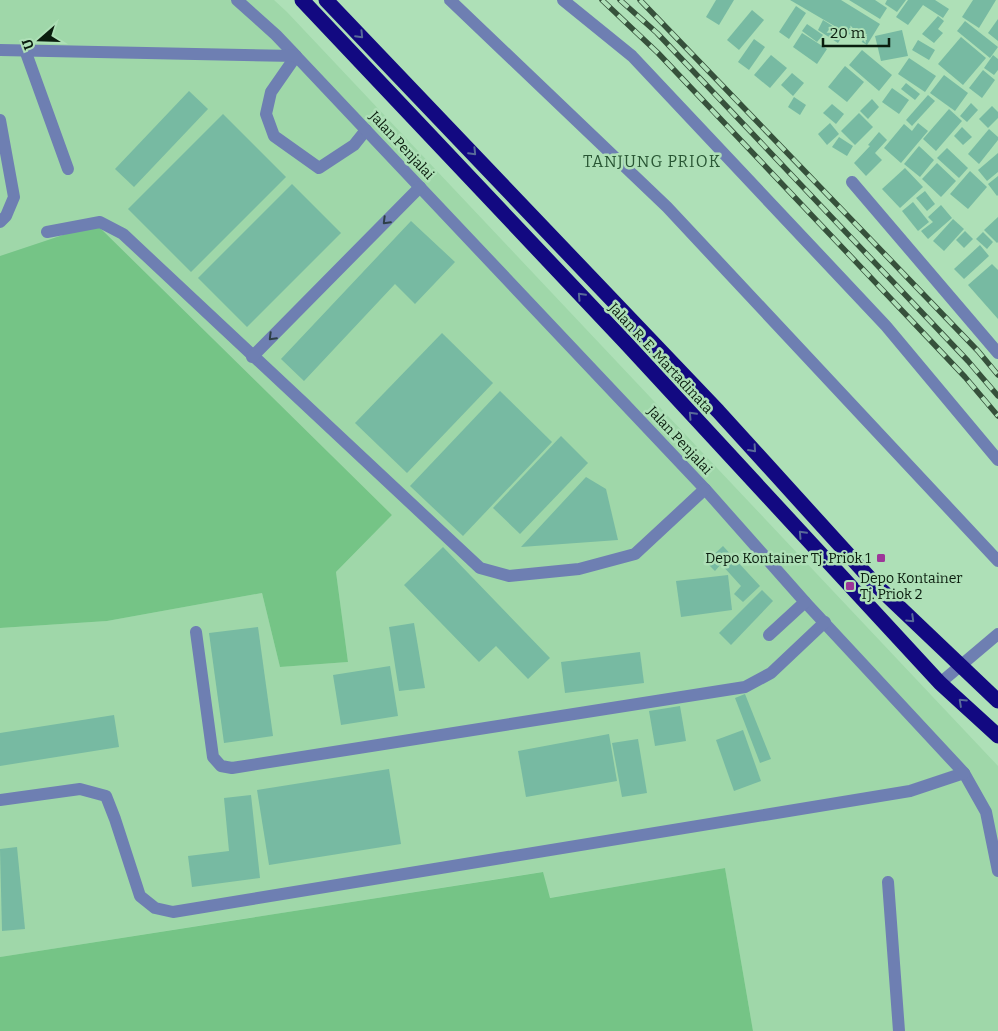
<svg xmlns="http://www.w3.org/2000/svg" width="998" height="1031" font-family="Bitter,serif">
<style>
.built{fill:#9fd7a9}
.water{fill:#75c486}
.building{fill:#77baa2}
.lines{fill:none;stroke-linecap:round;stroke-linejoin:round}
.minor{stroke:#6e7fb2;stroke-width:12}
.highway{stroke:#120981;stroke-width:15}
.rail-casing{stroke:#36513b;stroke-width:5.5}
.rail{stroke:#aee0b7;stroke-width:4;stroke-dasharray:11;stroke-linecap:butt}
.oneway{stroke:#586a99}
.oneway2{stroke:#2d3f47}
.poi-dot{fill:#9d3699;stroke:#aee0b7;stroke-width:2}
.labels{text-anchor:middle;stroke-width:5;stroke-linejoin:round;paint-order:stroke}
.street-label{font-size:14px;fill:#0a1d0e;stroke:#aee0b7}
.poi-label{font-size:14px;fill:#0a1d0e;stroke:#aee0b7;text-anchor:end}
.quarter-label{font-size:16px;letter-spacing:1px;fill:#295634;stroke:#aee0b7}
</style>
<rect width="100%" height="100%" fill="#aee0b7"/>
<polygon class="built" points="0,0 274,0 287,12 998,766 998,1031 753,1031 725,868 549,898 542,872 0,957 0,628 107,621 262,593 280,667 348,662 336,572 392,515 0,256"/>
<g class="water">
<polygon points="96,224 392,515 336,572 348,662 280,667 262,593 107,621 0,628 0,256"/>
<polygon points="725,868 753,1031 0,1031 0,957 543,872 550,898"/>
</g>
<g class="building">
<polygon points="716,0 734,0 719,25 706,17"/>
<polygon points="790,0 841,0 880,24 867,45"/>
<polygon points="849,0 875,0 887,8 880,19"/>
<polygon points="887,0 906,0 897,12 885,4"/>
<polygon points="908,0 935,0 949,9 943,18 923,5 908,25 896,17"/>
<polygon points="973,0 996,0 979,28 962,17"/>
<polygon points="796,6 806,13 789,39 779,32"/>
<polygon points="752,10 764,20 739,50 727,40"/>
<polygon points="938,16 944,21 938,29 943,33 934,43 922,34"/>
<polygon points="998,19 998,41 988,33"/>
<polygon points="823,20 844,33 838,43 818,30"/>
<polygon points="965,21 998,47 990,58 957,31"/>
<polygon points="807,24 823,35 817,42 802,31"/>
<polygon points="902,30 908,56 881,61 875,36"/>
<polygon points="802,33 827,49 817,64 793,47"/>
<polygon points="961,37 986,58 963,85 938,64"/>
<polygon points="754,39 765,47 749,70 738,62"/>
<polygon points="918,40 935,50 929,60 912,50"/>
<polygon points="862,50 892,75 879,91 849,65"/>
<polygon points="771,55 787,68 770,88 754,75"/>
<polygon points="993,55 998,59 998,70 994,75 984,68"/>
<polygon points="909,58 936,76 925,92 898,74"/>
<polygon points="845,66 864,82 847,102 828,87"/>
<polygon points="983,70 995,80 982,98 969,88"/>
<polygon points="792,73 804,83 793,96 781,85"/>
<polygon points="944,75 968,93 955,111 930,93"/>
<polygon points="906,83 920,94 915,100 901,89"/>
<polygon points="892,88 909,100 899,114 882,102"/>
<polygon points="189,91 208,109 134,187 115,169"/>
<polygon points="928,95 935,101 912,126 906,120"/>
<polygon points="794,97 806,105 800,115 788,107"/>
<polygon points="872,99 879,107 868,119 860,111"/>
<polygon points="971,103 978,110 967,122 960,116"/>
<polygon points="832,104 844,114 836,124 823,113"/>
<polygon points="992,106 998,112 998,118 988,128 979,119"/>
<polygon points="949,109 962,121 936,151 923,139"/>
<polygon points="859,113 873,127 855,145 841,131"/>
<polygon points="223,114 286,177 191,272 128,209"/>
<polygon points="830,123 839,134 827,145 818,134"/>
<polygon points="918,123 928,131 901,163 884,148 904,124 912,131"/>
<polygon points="962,127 972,137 963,145 954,136"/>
<polygon points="989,129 998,137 998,140 979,164 968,154"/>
<polygon points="879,132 887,140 875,153 882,160 866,176 854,163 870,146 868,145"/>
<polygon points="839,137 853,146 847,156 832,147"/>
<polygon points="919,146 934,160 920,177 904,164"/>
<polygon points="947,148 968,168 959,178 937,158"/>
<polygon points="998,153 998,172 987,181 978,170"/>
<polygon points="937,163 956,181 941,197 922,179"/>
<polygon points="905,168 923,187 900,208 882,189"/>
<polygon points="970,171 987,187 968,209 950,194"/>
<polygon points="998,176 998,195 997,196 988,184"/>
<polygon points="292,184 341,233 247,327 198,278"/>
<polygon points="925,191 935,204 927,211 916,198"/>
<polygon points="913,202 929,222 918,231 902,211"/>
<polygon points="941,205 952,218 928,239 921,231 933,222 928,217"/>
<polygon points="998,217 998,242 997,243 984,230"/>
<polygon points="953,219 964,229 944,251 933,241"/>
<polygon points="411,221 455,262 415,304 395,284 304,381 281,359"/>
<polygon points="965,231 973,239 964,248 956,240"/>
<polygon points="983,232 993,242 987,249 976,239"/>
<polygon points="980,245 989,256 964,279 954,269"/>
<polygon points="992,264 998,270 998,319 968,285"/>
<polygon points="442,333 493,383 407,473 355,423"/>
<polygon points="500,391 552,442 463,536 410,486"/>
<polygon points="561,436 588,463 520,534 493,508"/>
<polygon points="586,477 606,489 618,540 521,547"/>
<polygon points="723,546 760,586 743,602 734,594 741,586 721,564 715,571 706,562"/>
<polygon points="443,547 550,658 528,679 496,646 479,662 404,585"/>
<polygon points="728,575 732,610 681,617 676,581"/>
<polygon points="762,590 773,601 731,645 719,633"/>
<polygon points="414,623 425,688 399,691 389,627"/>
<polygon points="258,627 273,736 224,743 209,633"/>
<polygon points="640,652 644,683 565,693 561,662"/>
<polygon points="390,666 398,716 341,725 333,675"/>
<polygon points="745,694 771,759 760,763 735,698"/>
<polygon points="680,706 686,741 655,746 649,711"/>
<polygon points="114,715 119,747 0,766 0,733"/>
<polygon points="743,730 761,781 734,791 716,740"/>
<polygon points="609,734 617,781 526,797 518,751"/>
<polygon points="638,739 647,793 622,797 612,743"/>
<polygon points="389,769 401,844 269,865 257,790"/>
<polygon points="251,795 260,878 192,887 188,856 229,851 224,798"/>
<polygon points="17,847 25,929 2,931 0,849"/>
</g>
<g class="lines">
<g class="minor">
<polyline points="237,0 276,35 296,56 271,92 266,114 274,136 319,168 354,145 366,130"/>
<polyline points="450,0 667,207 998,561"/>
<polyline points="563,0 632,56 886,326 998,460"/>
<polyline points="0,50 296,56 705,489 805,602 964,773 986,812 998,871"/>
<polyline points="25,50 68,169"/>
<polyline points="0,120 14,197 6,216 0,222"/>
<polyline points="852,182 998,353"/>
<polyline points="47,232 100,222 123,234 480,568 509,576 579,569 635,554 705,489"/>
<polyline points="252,357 420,187"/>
<polyline points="196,632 213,757 221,766 232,768 745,687 771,673 825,622"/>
<polyline points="769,635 805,602"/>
<polyline points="940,683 998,634"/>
<polyline points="0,800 80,789 106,796 115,819 140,896 155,908 173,912 910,791 964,773"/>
<polyline points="888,882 899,1031"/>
</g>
<g class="highway">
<polyline points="302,0 626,343 940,683 998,736"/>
<polyline points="326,0 718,411 876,585 998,701"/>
</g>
<g class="rail-casing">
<g id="rail">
<polyline points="602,0 658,53 965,377 998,416"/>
<polyline points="620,0 657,33 968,361 998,396"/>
<polyline points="640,0 978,351 998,375"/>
</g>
</g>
<use href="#rail" class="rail"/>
</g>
<defs><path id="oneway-chevron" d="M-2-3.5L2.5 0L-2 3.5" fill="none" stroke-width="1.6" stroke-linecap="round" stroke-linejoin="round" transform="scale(1.25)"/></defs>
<g class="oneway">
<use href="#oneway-chevron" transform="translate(360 35) rotate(46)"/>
<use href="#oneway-chevron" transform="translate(473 152) rotate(46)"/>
<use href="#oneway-chevron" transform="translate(581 296) rotate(-133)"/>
<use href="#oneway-chevron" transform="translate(692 415) rotate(-133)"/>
<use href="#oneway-chevron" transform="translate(753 449) rotate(48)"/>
<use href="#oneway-chevron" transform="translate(802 534) rotate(-133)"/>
<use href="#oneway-chevron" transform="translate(911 619) rotate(44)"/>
<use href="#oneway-chevron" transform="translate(962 702) rotate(-137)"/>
</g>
<g class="oneway2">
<use href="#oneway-chevron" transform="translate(386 221) rotate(135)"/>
<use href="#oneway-chevron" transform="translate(272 337) rotate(135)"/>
</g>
<g class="poi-dot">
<rect x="876" y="553" width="10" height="10" rx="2.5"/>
<rect x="845" y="581" width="10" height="10" rx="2.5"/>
</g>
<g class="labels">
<g class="street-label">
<text transform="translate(402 145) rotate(47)" y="5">Jalan Penjalai</text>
<text transform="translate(661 358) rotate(47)" y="5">Jalan R. E. Martadinata</text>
<text transform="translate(680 440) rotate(47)" y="5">Jalan Penjalai</text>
</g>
<g class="poi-label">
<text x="871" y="563">Depo Kontainer Tj. Priok 1</text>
<text x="860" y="583" text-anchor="start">Depo Kontainer<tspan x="860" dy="16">Tj. Priok 2</tspan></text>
</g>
<g class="quarter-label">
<text x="652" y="167">TANJUNG PRIOK</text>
</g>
</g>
<g transform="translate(40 40) rotate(250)" stroke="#aee0b7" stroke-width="4" paint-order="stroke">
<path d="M0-4L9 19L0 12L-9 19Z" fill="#0a1d0e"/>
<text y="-8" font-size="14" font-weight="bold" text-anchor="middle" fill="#0a1d0e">U</text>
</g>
<path d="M823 38v8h66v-8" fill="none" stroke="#0a1d0e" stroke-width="2.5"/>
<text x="830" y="38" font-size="15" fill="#0a1d0e" stroke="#aee0b7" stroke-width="4" paint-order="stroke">20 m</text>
</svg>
